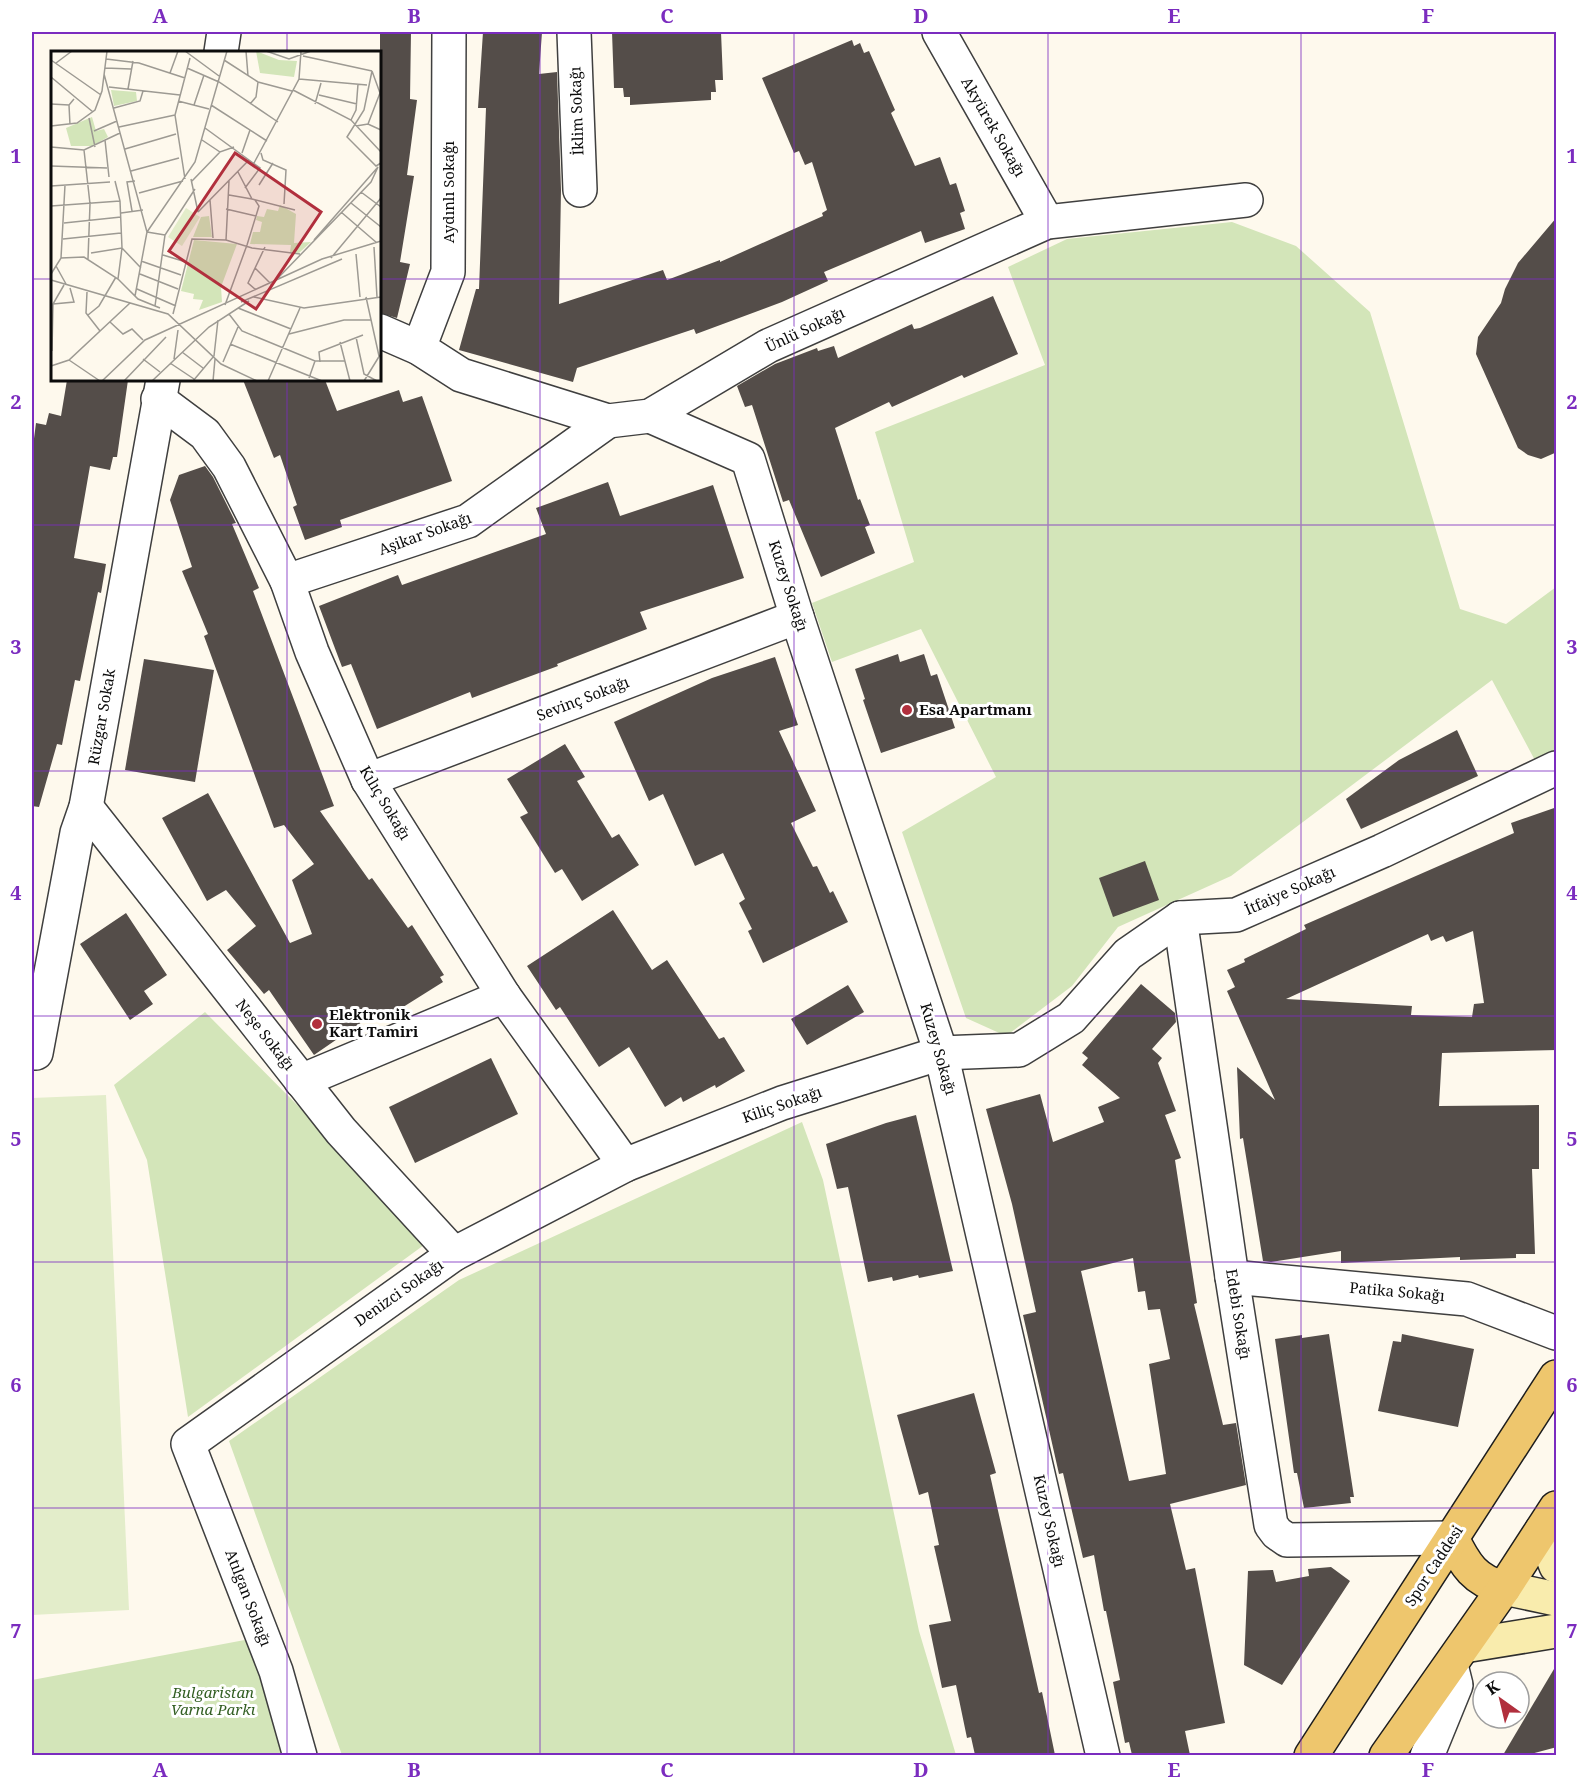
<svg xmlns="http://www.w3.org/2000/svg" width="1588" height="1787" font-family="'Noto Serif',serif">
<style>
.green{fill:#d3e5b9}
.pitch{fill:#e3edca}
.building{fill:#544d49;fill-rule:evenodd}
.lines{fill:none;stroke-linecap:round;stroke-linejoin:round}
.street-casing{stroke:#3f3f3f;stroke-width:36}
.secondary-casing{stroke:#2e2e2e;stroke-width:36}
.primary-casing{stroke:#1d1d1d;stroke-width:36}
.street{stroke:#fff;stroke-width:33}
.secondary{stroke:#f9ecad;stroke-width:33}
.primary{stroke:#eec66d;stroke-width:33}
.grid{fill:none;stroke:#7b2cbf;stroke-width:1.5;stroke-opacity:0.55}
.poi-dot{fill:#b12f3d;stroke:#fff;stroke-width:2}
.labels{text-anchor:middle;stroke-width:6;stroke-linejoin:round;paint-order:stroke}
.street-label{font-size:15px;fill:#0c0c0c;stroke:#fff}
.poi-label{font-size:15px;font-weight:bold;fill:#0c0c0c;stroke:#fff;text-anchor:start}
.park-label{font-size:15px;font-style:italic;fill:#325e22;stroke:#fff}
.inset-road{fill:none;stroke:#9d9a93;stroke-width:1.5}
.view{fill:#b12f3d;fill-opacity:0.15;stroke:#b12f3d;stroke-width:3}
.inset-edge{fill:none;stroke:#0c0c0c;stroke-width:3}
.neatline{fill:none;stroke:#7b2cbf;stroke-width:2}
.grid-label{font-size:20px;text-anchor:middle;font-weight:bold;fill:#7b2cbf}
</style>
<rect width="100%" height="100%" fill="#fef9ed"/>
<g class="green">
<polygon points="1232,222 1296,246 1370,312 1460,609 1506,624 1556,587 1556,757 1538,766 1492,680 1231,876 1118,927 1072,986 1006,1036 966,1018 902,832 996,777 921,629 832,662 812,603 914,562 875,432 1045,365 1008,267 1067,239"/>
<polygon points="205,1012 322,1130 424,1245 188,1417 147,1160 114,1085"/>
<polygon points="802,1122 823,1180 919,1631 956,1755 342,1755 229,1441 459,1280"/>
<polygon points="250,1639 289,1756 32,1756 32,1680"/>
</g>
<polygon class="pitch" points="106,1095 129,1610 32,1615 32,1098"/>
<g class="building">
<polygon points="380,32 411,32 410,99 417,100 407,175 414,176 400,262 410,264 397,318 380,313"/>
<polygon points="483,32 542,32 539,74 557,72 561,190 559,304 663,270 667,280 720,260 720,262 823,216 822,213 827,210 812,162 805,165 799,151 794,153 762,78 852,40 854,46 860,43 864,53 869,51 895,110 891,113 915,166 940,157 950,185 956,183 965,211 960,213 965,229 925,243 921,231 824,272 828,281 782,302 696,334 694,329 577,368 573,382 459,350 476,289 479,289 486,108 478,108"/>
<polygon points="612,32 721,32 723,80 715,80 716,92 711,92 711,100 630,105 630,97 624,97 623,88 614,88"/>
<polygon points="1557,217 1557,452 1541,459 1528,455 1518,448 1476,354 1478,337 1501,303 1505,289 1518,263"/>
<polygon points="993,296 1018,354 964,378 962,375 892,407 889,402 835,428 858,500 860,499 870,525 865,527 875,553 821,577 789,500 783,502 752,405 745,407 737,386 775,364 817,348 818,351 834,346 838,358 912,324 914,329 920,328"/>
<polygon points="67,380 128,380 117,457 113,457 110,470 90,466 74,558 106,564 101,593 98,592 80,681 75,680 62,745 57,744 39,807 32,806 32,454 36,423 46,425 49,413 61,416"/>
<polygon points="243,380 325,380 337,411 399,390 403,402 422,396 452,481 340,520 342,527 305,540 293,507 297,505 280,455 274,458"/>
<polygon points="205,466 213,477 236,523 232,524 259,588 253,591 334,806 320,811 369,880 372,878 408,928 412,925 444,975 440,977 443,982 392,1014 388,1009 380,1015 378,1011 314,1055 269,990 264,994 227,950 256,926 226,890 207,901 162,818 208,793 290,943 312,934 292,880 314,864 284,825 274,828 204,636 208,634 182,571 192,567 170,500 179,475"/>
<polygon points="608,482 620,516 713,485 744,578 640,612 647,629 557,664 558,666 472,698 470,692 377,729 351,664 342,667 319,606 398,575 402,585 546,534 536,508"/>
<polygon points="898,654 900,662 924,654 931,676 937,674 955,728 881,753 863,700 865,699 855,669"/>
<polygon points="775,657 798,725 779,731 816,811 791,823 813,867 817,866 830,893 833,891 848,922 763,963 748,931 752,929 739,903 745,899 723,853 695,866 663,794 649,801 614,722 712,678"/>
<polygon points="144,659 214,670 195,782 125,770"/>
<polygon points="1457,730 1478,776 1361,829 1346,799 1399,760"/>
<polygon points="565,744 585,777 577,781 612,838 619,834 639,865 582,901 562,869 555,873 520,817 528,813 507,779"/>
<path d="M 1557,807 L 1557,1050 L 1442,1053 L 1439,1106 L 1539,1105 L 1539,1169 L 1532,1169 L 1535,1254 L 1516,1254 L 1516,1258 L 1460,1260 L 1460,1257 L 1341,1263 L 1341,1251 L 1271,1262 L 1263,1261 L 1243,1138 L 1240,1139 L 1237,1067 L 1275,1100 L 1227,991 L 1235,987 L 1227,970 L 1245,962 L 1244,959 L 1306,929 L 1304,925 L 1514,833 L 1511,823 ZM 1473,931 L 1484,1003 L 1474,1004 L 1472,1017 L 1411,1015 L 1412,1006 L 1286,999 L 1428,934 L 1431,941 L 1443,936 L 1446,942 Z"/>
<polygon points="1145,861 1159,900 1113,917 1099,878"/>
<polygon points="613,910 652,970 667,960 719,1039 724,1037 745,1071 716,1088 715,1085 683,1102 681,1097 665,1107 629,1047 599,1067 560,1007 556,1010 527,966"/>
<polygon points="126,913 167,975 144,991 153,1004 130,1020 80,944"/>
<path d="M 1141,984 L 1175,1013 L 1176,1022 L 1152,1049 L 1162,1058 L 1158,1063 L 1176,1111 L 1165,1115 L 1181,1158 L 1175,1160 L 1197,1303 L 1194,1304 L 1223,1425 L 1236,1423 L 1246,1485 L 1170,1504 L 1186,1570 L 1195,1568 L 1225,1723 L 1185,1731 L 1190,1755 L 1132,1755 L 1129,1742 L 1125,1743 L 1113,1682 L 1120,1680 L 1106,1611 L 1104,1611 L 1094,1555 L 1083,1558 L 1063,1473 L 1059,1474 L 1023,1315 L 1036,1312 L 1012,1204 L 986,1109 L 1040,1094 L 1053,1142 L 1104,1122 L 1098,1107 L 1120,1098 L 1082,1065 L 1088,1058 L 1082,1053 ZM 1133,1258 L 1138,1292 L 1145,1291 L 1148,1310 L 1160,1309 L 1170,1359 L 1149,1364 L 1166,1474 L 1129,1481 L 1081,1271 Z"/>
<polygon points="848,985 864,1012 807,1045 791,1019"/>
<polygon points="491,1058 518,1114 415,1163 389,1107"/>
<polygon points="916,1115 953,1271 919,1278 918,1275 893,1281 892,1277 868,1282 848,1187 837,1189 826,1144 886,1123"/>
<polygon points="1329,1334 1354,1497 1350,1497 1351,1503 1304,1508 1297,1473 1294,1473 1275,1339 1302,1335 1302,1338"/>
<polygon points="1402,1334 1474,1349 1458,1427 1378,1411 1393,1341 1401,1342"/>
<polygon points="974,1393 996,1473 990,1475 1039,1693 1042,1692 1055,1755 975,1755 971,1737 967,1738 956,1685 942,1688 929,1625 951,1621 934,1546 939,1545 928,1492 919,1495 897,1415"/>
<polygon points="1331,1567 1350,1581 1282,1685 1244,1665 1248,1571 1273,1570 1276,1582 1309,1576 1308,1569"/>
<polygon points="1557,1664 1557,1747 1527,1755 1503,1755"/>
</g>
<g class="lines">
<g class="street-casing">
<g id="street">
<polyline points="574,32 580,190"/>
<polyline points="939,32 1047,222"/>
<polyline points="221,52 224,32"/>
<polyline points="380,331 419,348 461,375 608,421 650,416 768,346 1047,222 1246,200"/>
<polyline points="419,348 448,272 449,32"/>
<polyline points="158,399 205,434 229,467 287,581 312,652 368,780 504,996 625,1165"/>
<polyline points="650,416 748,459 797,617 941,1053 1103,1756"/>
<polyline points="287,581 468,521 608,421"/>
<polyline points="368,780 797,617"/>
<polyline points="86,807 341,1131 454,1254"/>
<polyline points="1180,918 1232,1277 1271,1525 1277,1533 1287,1540 1452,1538"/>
<polyline points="36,1053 77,833 86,807 163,380"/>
<polyline points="301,1081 504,996"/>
<polyline points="1232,1277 1467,1299 1556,1333"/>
<polyline points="300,1756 276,1671 188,1444 454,1254 625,1165 782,1103 941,1053 1019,1050 1071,1018 1128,954 1180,918 1236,915 1382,851 1556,768"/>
<polyline points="1427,1756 1456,1685 1451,1665"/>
</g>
</g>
<g class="secondary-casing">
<g id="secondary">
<polyline points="1542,1530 1556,1566"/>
<polyline points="1504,1588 1556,1599"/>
<polyline points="1464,1646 1556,1631"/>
</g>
</g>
<g class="primary-casing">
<g id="primary">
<path d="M 1452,1538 C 1465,1565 1475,1581 1504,1588"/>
<polyline points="1311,1756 1556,1377"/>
<polyline points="1386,1756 1504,1588 1556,1508"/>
</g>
</g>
<use href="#street" class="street"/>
<use href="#secondary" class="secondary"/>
<use href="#primary" class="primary"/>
</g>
<path class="grid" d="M 287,32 L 287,52M 540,32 L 540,1756M 794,32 L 794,1756M 1048,32 L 1048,1756M 1301,32 L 1301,1756M 32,279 L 52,279M 380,279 L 1556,279M 287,380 L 287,1756M 32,525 L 1556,525M 32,771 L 1556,771M 32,1016 L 1556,1016M 32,1262 L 1556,1262M 32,1508 L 1556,1508"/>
<g class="poi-dot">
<circle cx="907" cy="710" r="6"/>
<circle cx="317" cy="1024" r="6"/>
</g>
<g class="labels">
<g class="street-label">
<text transform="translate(577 111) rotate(-92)" y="5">İklim Sokağı</text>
<text transform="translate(993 127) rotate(60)" y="5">Akyürek Sokağı</text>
<text transform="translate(449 192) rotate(-90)" y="5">Aydınlı Sokağı</text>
<text transform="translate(805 330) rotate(-25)" y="5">Ünlü Sokağı</text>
<text transform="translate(425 534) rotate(-20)" y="5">Aşikar Sokağı</text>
<text transform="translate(788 586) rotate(72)" y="5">Kuzey Sokağı</text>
<text transform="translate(583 699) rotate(-21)" y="5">Sevinç Sokağı</text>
<text transform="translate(102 717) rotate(-80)" y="5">Rüzgar Sokak</text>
<text transform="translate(385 803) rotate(59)" y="5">Kılıç Sokağı</text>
<text transform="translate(1290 891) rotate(-24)" y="5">İtfaiye Sokağı</text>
<text transform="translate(265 1035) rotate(52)" y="5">Neşe Sokağı</text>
<text transform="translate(938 1049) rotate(74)" y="5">Kuzey Sokağı</text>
<text transform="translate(782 1105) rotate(-19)" y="5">Kiliç Sokağı</text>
<text transform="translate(1397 1292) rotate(5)" y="5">Patika Sokağı</text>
<text transform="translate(399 1293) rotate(-35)" y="5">Denizci Sokağı</text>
<text transform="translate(1238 1314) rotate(81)" y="5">Edebi Sokağı</text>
<text transform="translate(1049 1521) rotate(77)" y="5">Kuzey Sokağı</text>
<text transform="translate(1434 1566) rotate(-57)" y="5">Spor Caddesi</text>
<text transform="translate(248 1598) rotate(69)" y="5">Atılgan Sokağı</text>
</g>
<g class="poi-label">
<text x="919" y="715">Esa Apartmanı</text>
<text x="329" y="1020">Elektronik<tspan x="329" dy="17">Kart Tamiri</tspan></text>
</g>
<g class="park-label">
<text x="213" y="1698">Bulgaristan<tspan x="213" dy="17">Varna Parkı</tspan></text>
</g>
</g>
<g transform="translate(51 51)">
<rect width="330" height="330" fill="#fef9ed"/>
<path d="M 205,0 L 228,9 L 246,10 L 243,26 L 209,22 ZM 60,39 L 85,41 L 86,50 L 63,55 ZM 41,66 L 45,80 L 53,78 L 57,86 L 41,95 L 20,95 L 15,77 ZM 229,154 L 245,163 L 243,192 L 260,191 L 248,202 L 239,201 L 240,194 L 199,193 L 202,181 L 209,181 L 211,171 L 205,169 L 206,165 L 213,166 L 216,158 L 227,160 ZM 158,165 L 161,186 L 142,186 L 150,166 ZM 143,189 L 186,193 L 170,236 L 171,251 L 148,259 L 152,249 L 142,248 L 143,243 L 130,240 Z" fill="#d3e5b9"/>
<path d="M 135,157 L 149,166 L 131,195 L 117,186 Z" fill="#e3edca"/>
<path class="inset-road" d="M 134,0 L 168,25M 195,0 L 197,25M 215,0 L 238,8 L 260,0M 252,5 L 321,20M 55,8 L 88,12 L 134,27M 0,9 L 50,44M 173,9 L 207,31 L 241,40M 5,12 L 21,0M 54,17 L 80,18M 136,17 L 168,31 L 227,71M 321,20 L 313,59 L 296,86 L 325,115 L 330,112M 119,22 L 127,0M 53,23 L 96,181 L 84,245M 0,26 L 42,61M 248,28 L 316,34M 58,36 L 129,44M 77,38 L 82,10M 242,39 L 300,69 L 330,101M 268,44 L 306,53M 127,50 L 158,58M 0,53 L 18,54 L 23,48M 199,53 L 205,46 L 207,31M 264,53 L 270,32M 18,54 L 19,74M 143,54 L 153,24M 160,54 L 216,90M 63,57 L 89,50 L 92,40M 38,67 L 44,96M 300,69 L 305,59 L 307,33M 317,73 L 329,42 L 321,20M 0,75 L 26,72 L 44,59 L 51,40 L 56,0M 305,75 L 317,73 L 330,79M 68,76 L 124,64M 154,77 L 209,117 L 194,137M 43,80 L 66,70M 54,89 L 58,126M 151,89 L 169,101 L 183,96M 0,96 L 33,99 L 69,82M 74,98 L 125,83M 33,99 L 39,153 L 37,208M 191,102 L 199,79M 210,102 L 212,109 L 235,119 L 233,153M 203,112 L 248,28 L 250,0M 0,115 L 56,117M 80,120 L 128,107M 187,121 L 201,148 L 244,159M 134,128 L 124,64 L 139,7M 140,128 L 147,161M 64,130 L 69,150 L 71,197 L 67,228M 141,130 L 169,101M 208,134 L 222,112M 0,135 L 59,131M 310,141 L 330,156M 88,142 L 132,130M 178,144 L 201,148M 159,149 L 162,187M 300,152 L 330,176M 0,155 L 69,150M 175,158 L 205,165M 81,160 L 76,131 L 84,130M 147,161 L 198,109M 290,161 L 326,192M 70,162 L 92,159M 13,172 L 70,166M 96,181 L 144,111 L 176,0M 96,181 L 114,184M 12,188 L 70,182M 175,189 L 178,130M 323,196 L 326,246M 40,202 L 71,197 L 90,217M 305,203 L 309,246M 112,204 L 135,211M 10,207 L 14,134M 280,207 L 330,147M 90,210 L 130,224M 5,215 L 15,233M 204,217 L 221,234M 0,223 L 10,207 L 33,206 L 67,228 L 87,248 L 109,257M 89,223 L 127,238M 227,227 L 320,131 L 327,116 L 263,189M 0,229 L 117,263 L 170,313 L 206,330M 86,238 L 125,255M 205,239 L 197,232 L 214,196M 36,241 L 35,262 L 49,280M 203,246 L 253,257 L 330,246M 315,246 L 328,305M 190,251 L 291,208M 2,253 L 23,251 L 19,237M 174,254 L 196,194 L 208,155 L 204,149M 104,255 L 114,184 L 144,138M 187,257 L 240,278M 122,263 L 141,188 L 175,189 L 201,197 L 249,203M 178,263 L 191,280 L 264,310 L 294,310M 37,264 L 48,255 L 65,226M 59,271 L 72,283 L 81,278 L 92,289M 238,283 L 293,269 L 320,269M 305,286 L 313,323 L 326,330M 289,291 L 299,330M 179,293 L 271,330M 1,300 L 2,253 L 13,234M 131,301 L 152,317M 92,308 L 109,321M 123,308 L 127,279M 18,309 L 49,330M 172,311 L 187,276M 269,311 L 268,301 L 312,284M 119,312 L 143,328M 0,315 L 18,309 L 79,252M 258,327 L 264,310M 51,330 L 94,289 L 271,208 L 330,190M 73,330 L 115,286M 101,330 L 158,276 L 198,250M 142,330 L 163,305 L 167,269M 162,330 L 164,308M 217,330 L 249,257M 313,330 L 329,304"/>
<path class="view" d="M 184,102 L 270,161 L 205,258 L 118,200 Z"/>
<rect width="330" height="330" class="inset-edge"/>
</g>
<rect width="1588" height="1787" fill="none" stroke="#ffffff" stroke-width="66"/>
<g transform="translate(1501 1700) rotate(326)"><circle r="28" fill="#ffffff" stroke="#9e9e9e" stroke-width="1.5"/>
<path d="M0-4.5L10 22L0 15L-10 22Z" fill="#b12f3d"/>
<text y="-9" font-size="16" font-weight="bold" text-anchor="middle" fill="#0c0c0c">K</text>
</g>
<rect x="33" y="33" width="1522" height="1721" class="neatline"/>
<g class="grid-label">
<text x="160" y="23">A</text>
<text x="414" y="23">B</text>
<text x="667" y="23">C</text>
<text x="921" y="23">D</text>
<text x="1174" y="23">E</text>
<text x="1428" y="23">F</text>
<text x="16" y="163">1</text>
<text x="1572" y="163">1</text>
<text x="16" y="409">2</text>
<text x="1572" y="409">2</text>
<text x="16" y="654">3</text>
<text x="1572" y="654">3</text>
<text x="16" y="900">4</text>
<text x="1572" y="900">4</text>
<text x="16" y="1146">5</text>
<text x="1572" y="1146">5</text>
<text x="16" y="1392">6</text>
<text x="1572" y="1392">6</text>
<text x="16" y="1638">7</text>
<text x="1572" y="1638">7</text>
<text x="160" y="1777">A</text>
<text x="414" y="1777">B</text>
<text x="667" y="1777">C</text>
<text x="921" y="1777">D</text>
<text x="1174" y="1777">E</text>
<text x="1428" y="1777">F</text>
</g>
</svg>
